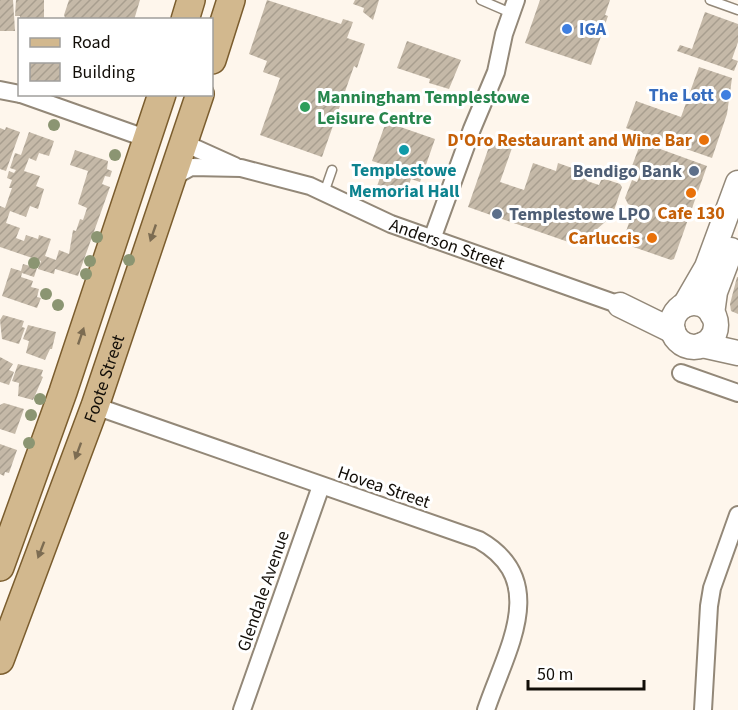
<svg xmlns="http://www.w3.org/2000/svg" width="738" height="710" font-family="'Source Sans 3',sans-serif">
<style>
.building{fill:url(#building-hatch)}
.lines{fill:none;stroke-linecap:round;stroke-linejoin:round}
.lane-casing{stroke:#938878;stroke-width:11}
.street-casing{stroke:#938878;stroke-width:20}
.secondary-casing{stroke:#938878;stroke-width:27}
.primary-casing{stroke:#7b5d2e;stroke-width:30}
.lane{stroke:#fff;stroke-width:8}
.street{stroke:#fff;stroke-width:16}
.secondary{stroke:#fff;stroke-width:24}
.primary{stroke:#d2b88e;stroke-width:27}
.tree{fill:#8b9572}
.oneway{fill:#7c6c52}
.shop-dot{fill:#3f7fe0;stroke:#fff;stroke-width:2}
.leisure-dot{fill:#2e9e5b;stroke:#fff;stroke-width:2}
.food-dot{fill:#e8710a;stroke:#fff;stroke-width:2}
.culture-dot{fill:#0f9aa8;stroke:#fff;stroke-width:2}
.service-dot{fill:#5c6f8a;stroke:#fff;stroke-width:2}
.labels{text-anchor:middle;stroke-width:6;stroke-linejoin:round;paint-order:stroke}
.shop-label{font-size:18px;font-weight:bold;fill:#366cbe;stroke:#fff;text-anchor:start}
.leisure-label{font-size:18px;font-weight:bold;fill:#27864d;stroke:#fff;text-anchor:start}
.food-label{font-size:18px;font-weight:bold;fill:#c56008;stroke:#fff;text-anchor:end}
.culture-label{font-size:18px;font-weight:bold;fill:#0d838f;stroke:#fff}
.service-label{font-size:18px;font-weight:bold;fill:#4e5e75;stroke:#fff;text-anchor:end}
.street-label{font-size:18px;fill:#120e08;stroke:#fff}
</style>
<defs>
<pattern id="building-hatch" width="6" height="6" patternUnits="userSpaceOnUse" patternTransform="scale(1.5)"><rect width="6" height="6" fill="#c5b9a8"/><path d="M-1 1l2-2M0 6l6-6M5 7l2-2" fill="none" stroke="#a89e8f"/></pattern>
</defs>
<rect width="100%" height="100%" fill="#fef6ec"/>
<g class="building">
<polygon points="0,0 13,0 15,31 0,31"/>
<polygon points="16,0 44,0 44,19 20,20 20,16 15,16"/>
<polygon points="69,0 140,0 134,20 66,20 64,15"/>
<polygon points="267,0 341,24 343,19 353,22 347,38 365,44 357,68 354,66 322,157 260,135 280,78 263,72 267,61 249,54"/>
<polygon points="355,0 379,0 373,20 363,12 364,8 353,4"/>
<polygon points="540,0 610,0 605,15 608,16 591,65 525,43"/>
<polygon points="705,12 738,24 738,42 732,59 738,61 734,71 677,51 680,45 692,49"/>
<polygon points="407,41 461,60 449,89 429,83 430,79 397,68"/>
<polygon points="699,67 732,78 727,114 712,158 626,128 636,101 681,117"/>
<polygon points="386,122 435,139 420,182 411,179 405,195 377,186 385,165 372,161"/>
<polygon points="6,127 20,132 6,171 0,169 0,128 5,130"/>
<polygon points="29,132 54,141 49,156 39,153 36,161 29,158 24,171 40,176 36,186 44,189 38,209 30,206 26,217 10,211 6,223 20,228 16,238 24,241 26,235 38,239 39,235 51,239 45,256 56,260 59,250 69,254 73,230 76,231 80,219 83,220 87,208 78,204 88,171 70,165 75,150 108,161 107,169 112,171 110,177 105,176 102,184 110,187 78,276 55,269 54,274 38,269 41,261 0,247 0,206 5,208 12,188 9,188 12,180 7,178 9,171 14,173 16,170 10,168 15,153 21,155"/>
<polygon points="491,141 512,148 500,182 524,190 533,163 556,171 558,163 589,174 587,181 599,185 602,178 620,184 622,187 612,216 582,242 578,240 577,245 468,207"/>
<polygon points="641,142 707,166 674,259 671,260 622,243 631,217 640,209 628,204 625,198 632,180 637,182 639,177 629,174"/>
<polygon points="23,264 37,268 34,277 22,273 21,277 33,281 31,287 39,289 37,297 41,298 37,308 2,296 11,268 21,271"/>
<polygon points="737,277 738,277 738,314 731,311 730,304"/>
<polygon points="3,315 24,321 22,327 25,328 19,344 2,339 0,320"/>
<polygon points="28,325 56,332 52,349 50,349 45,360 26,353 29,341 23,339"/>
<polygon points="0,357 13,364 9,370 14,372 9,385 0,382"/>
<polygon points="18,364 43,370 41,376 43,377 33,400 18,396 19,383 12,381"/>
<polygon points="4,403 24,409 15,434 0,429 0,405"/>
<polygon points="0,444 17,450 9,473 5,472 4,476 0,474"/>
</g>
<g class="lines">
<g class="lane-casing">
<g id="lane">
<polyline points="481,0 511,13"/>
<polyline points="710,0 738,10"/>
<polyline points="324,193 332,170"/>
</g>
</g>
<g class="street-casing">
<g id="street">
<polyline points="0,90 20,94"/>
<polyline points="21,94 148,139"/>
<polyline points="184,143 235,166"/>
<path id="s1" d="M 173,177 L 191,167 L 241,168 L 310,186 L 391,224 L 620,305"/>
<polyline points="432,239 472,129 496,72 504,34 516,0"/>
<polyline points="681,373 738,393"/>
<path d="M 95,406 L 479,540 C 551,581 506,650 486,710"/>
<polyline points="242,710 321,486"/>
<polyline points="703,710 709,606 712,588 738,515"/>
</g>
</g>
<g class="secondary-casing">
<g id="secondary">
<circle cx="694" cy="325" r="22"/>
<polyline points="620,305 673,331"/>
<polyline points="685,305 707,267 738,183"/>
<polyline points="712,314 715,292 731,250"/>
<polyline points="702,345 738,353"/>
</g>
</g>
<g class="primary-casing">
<g id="primary">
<polyline points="185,20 191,0"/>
<polyline points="212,60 231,0"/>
<polyline points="0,567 63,392 162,94"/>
<path id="s2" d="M 0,660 L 95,406 L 200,94"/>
</g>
</g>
<use href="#lane" class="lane"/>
<use href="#street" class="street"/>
<use href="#secondary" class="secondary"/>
<use href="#primary" class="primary"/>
</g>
<g class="tree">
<circle cx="54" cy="125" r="6"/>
<circle cx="115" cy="155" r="6"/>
<circle cx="97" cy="237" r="6"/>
<circle cx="129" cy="260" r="6"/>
<circle cx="90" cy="261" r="6"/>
<circle cx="34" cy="263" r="6"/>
<circle cx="86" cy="274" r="6"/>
<circle cx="46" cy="294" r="6"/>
<circle cx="58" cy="305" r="6"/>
<circle cx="40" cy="399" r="6"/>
<circle cx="31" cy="415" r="6"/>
<circle cx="29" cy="443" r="6"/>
</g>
<defs><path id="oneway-solid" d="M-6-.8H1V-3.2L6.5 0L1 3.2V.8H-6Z" transform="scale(1.5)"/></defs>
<g class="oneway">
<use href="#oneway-solid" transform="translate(153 233) rotate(109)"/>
<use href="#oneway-solid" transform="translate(81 336) rotate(-71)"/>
<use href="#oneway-solid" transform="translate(78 451) rotate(110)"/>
<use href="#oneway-solid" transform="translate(41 550) rotate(111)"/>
</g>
<g class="shop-dot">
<circle cx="567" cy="29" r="6"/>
<circle cx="726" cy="95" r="6"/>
</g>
<circle class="leisure-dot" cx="305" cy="107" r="6"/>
<g class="food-dot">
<circle cx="704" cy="140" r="6"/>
<circle cx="691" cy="193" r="6"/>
<circle cx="652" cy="238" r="6"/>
</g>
<circle class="culture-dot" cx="404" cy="150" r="6"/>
<g class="service-dot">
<circle cx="694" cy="171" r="6"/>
<circle cx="497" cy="214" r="6"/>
</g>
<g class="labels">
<g class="shop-label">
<text x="579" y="35">IGA</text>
<text x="714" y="101" text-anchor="end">The Lott</text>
</g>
<g class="leisure-label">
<text x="317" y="103">Manningham Templestowe<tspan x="317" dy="21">Leisure Centre</tspan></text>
</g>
<g class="food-label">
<text x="692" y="146">D'Oro Restaurant and Wine Bar</text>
<text x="691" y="219" text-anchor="middle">Cafe 130</text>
<text x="640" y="244">Carluccis</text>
</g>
<g class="culture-label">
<text x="404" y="176">Templestowe<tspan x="404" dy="21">Memorial Hall</tspan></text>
</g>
<g class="service-label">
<text x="682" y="177">Bendigo Bank</text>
<text x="509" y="220" text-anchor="start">Templestowe LPO</text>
</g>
<g class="street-label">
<text dy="6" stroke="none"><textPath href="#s1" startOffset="291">Anderson Street</textPath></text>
<text dy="6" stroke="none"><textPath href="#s2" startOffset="300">Foote Street</textPath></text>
<text transform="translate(384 487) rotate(19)" y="6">Hovea Street</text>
<text transform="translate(263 591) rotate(-71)" y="6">Glendale Avenue</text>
</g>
</g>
<rect x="18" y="18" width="195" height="78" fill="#ffffff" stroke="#a09f9c" stroke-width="1.5"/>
<rect x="30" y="38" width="30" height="9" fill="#d2b88e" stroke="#a09f9c" stroke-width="1.5"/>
<text x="72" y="48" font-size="18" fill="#120e08">Road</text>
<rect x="30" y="63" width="30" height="18" fill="url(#building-hatch)" stroke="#a09f9c" stroke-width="1.5"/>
<text x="72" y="78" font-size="18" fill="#120e08">Building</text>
<path d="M528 680v9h116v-9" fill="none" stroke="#120e08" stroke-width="3"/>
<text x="537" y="680" font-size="18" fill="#120e08" stroke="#ffffff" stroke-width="4.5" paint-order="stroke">50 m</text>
</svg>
